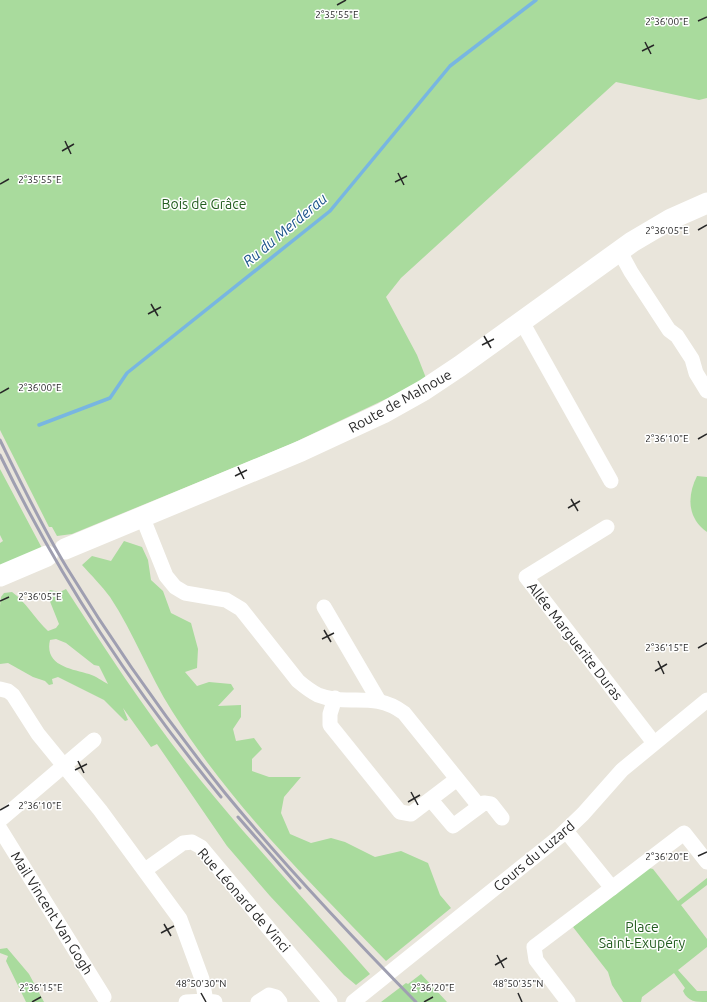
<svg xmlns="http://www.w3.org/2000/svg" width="707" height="1002" font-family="Ubuntu,sans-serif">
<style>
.green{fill:#a9db9d;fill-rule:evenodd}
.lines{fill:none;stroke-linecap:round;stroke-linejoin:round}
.stream{stroke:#78b6e1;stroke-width:3.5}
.street{stroke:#fff;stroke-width:15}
.secondary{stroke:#fff;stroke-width:21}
.rail{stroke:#9f9fb1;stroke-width:3}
.ticks{fill:none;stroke:#282828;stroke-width:1.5}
.labels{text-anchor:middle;stroke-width:3;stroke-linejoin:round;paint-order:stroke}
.park-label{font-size:14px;fill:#245d20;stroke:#fff}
.street-label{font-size:14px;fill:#282828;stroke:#fff}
.water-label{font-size:15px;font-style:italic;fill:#1a538a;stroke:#fff}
.ticks-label{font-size:10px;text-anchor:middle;fill:#282828;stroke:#fff;stroke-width:3;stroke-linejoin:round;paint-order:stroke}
</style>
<rect width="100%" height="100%" fill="#e9e5db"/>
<g class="green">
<polygon points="0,0 707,0 707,98 699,100 616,82 401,278 386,297 417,355 426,378 407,389 291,444 72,534 57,536 52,527 49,527 0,430"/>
<polygon points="0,469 44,552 0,570 0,543 3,541 0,535"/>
<path d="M 697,476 L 707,477 L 707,532 C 687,518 687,496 697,476 Z"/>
<path d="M 124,541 L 142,547 L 148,560 L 151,580 L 163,591 L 171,613 L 191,623 L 198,649 L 197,668 L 185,672 L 197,686 L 209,682 L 231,684 L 234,689 L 218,706 L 241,705 L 241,717 L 233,729 L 236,741 L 254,738 L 262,749 L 252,759 L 252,771 L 269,777 L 301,777 L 284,797 L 281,813 L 290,834 L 311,843 L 331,838 L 345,842 L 375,857 L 401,851 L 428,863 L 440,895 L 451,908 L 386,961 C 310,882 231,805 172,711 C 149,675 134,633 110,597 C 102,586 91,575 82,565 L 92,556 L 111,561 Z"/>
<path d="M 66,589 C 109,655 152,721 202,782 C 256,848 314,910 370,974 L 356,985 L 344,975 L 270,896 L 227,846 L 157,744 L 151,747 L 123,708 L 128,720 L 125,721 L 104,700 L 58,677 L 52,679 L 53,684 L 49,685 L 45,681 L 33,677 L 8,663 L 0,664 L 0,606 L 1,597 L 4,593 L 12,592 C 26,602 35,619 48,631 L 56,628 L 59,624 L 47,594 L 50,590 L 60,592 ZM 56,639 L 66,643 L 94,665 L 99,666 L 108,684 C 102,681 96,676 89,674 C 72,669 44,666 50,640 Z"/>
<path d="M 649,868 L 653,869 L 678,901 L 707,878 L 707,885 L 681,905 L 707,939 L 707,947 L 678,970 L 697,991 L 707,991 L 707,1002 C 696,1002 688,1002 683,991 L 685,988 L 674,973 L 642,997 L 641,1002 L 623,1002 L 612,985 L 608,972 L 573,927 Z"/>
<polygon points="7,948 29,974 44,1002 26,1002 6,961 8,956 0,953 0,949"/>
<polygon points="421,974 447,1002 381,1002 406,983 408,984"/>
</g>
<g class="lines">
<polyline class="stream" points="39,425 110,398 127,373 330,211 450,66 536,0"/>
<g class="street">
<polyline points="619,250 631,272 669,330 677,336 692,359 696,373 707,391"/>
<polyline points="522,322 611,481"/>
<path d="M 142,516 L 166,576 L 175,587 L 185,593 L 226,600 L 241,609 L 298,681 C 304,686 310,691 318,695 C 348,707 373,690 404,713 L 479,806"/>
<polyline points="607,527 526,577 654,743"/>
<polyline points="324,607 379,701"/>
<polyline points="0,689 8,691 13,695 38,734 100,810 180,919 202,979 206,1001 215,1002"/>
<polyline points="335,698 330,714 330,725 400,812 411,814 457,779"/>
<polyline points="431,800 453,826 484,803 491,804 502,818"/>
<polyline points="0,820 94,740"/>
<polyline points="0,829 104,997"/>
<polyline points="566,831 612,888 684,833 707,862"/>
<polyline points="145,870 183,843 192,842 201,847 330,1002"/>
<polyline points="186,1002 206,1001"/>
<polyline points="258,1002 269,995 276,997 280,1002"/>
<polyline points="353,1002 559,837 583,814 622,770 707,700"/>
<polyline points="568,1002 536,960 534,947 612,888"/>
</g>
<g class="secondary">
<polyline points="65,549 301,451 383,413 424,390 460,366 632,242 671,219 707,203"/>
<polyline points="0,576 47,556"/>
</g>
<g class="rail">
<path d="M 0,440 C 21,483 42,527 67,568 C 115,647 168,722 225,793 C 285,866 350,935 416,1002"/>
<path d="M 0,455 C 61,581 133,689 221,797"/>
<polyline points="238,817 300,888"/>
</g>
</g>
<path class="ticks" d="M 337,5 L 346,0M 698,21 L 707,17M 645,42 L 651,54M 642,51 L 654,45M 65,141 L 71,154M 62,151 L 74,144M 398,173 L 404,185M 395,182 L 407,176M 0,184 L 9,179M 698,230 L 707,225M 151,304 L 158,316M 148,314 L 161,307M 484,336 L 491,348M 482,345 L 494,339M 0,393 L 9,388M 698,439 L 707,434M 238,467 L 244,479M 235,476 L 247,470M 571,499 L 578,511M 568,508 L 580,501M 0,601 L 9,597M 324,630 L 331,642M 322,639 L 334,633M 698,648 L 707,643M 658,661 L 664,674M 655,671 L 667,664M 78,761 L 84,773M 75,770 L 87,764M 411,792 L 418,805M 408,802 L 420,795M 0,810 L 9,805M 698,856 L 707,852M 164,924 L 171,936M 161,933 L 174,926M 497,955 L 504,968M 495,965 L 507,958M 201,993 L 206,1002M 518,993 L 522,1002M 32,1002 L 41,997M 424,1002 L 433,997"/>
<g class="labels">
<g class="park-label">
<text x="204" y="209">Bois de Grâce</text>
<text x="642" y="932">Place<tspan x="642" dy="16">Saint-Exupéry</tspan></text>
</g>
<g class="street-label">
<text transform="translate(400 401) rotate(-29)" y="5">Route de Malnoue</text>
<text transform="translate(575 641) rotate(52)" y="5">Allée Marguerite Duras</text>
<text transform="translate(534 856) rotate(-40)" y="5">Cours du Luzard</text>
<text transform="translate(244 900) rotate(49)" y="5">Rue Léonard de Vinci</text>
<text transform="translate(52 913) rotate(58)" y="5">Mail Vincent Van Gogh</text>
</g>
<g class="water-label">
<text transform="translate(285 230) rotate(-40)" y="5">Ru du Merderau</text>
</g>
</g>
<g class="ticks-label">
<text x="337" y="18">2°35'55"E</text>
<text x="667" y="25">2°36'00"E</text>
<text x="40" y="183">2°35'55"E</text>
<text x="667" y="234">2°36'05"E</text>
<text x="40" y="391">2°36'00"E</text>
<text x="667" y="442">2°36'10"E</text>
<text x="40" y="600">2°36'05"E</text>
<text x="667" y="651">2°36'15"E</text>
<text x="40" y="809">2°36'10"E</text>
<text x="667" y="860">2°36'20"E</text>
<text x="201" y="987">48°50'30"N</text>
<text x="518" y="987">48°50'35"N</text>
<text x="41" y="991">2°36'15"E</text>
<text x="433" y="991">2°36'20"E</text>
</g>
</svg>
